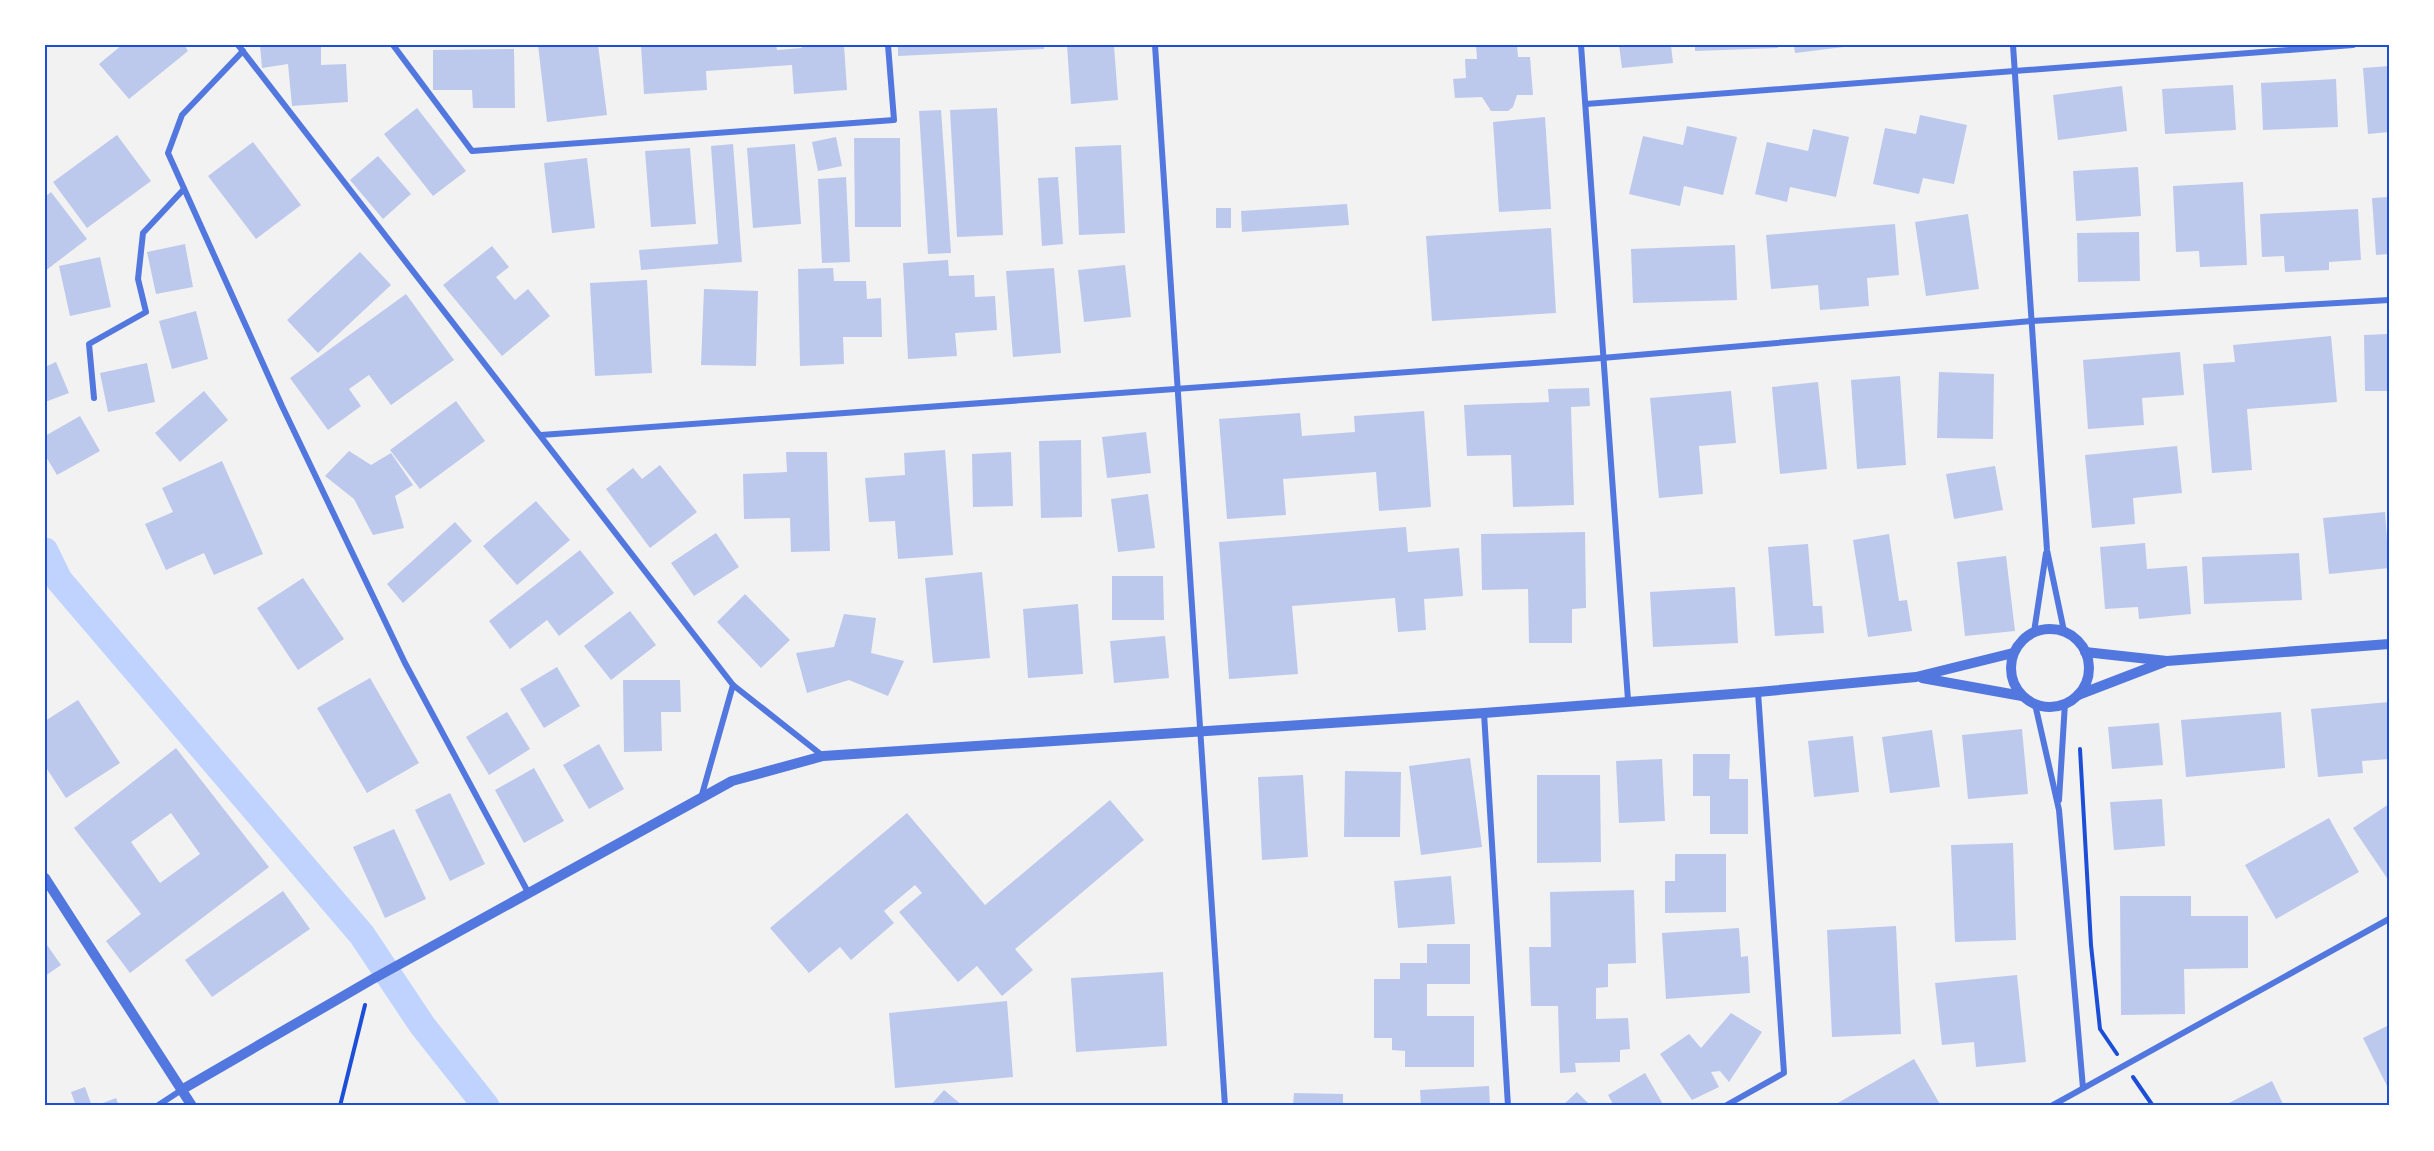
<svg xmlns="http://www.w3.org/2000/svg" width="2434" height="1151" font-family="'Fira Sans',sans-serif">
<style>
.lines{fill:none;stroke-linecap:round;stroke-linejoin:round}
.canal{stroke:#bfd3fe;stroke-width:27}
.building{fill:#bdc9ec;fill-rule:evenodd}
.path{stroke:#1d4ed8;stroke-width:4}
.minor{stroke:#5277de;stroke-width:6}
.tertiary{stroke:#5277de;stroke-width:10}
.neatline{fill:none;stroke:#1d4ed8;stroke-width:2}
</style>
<rect width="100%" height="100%" fill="#f2f2f2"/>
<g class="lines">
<polyline class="canal" points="45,551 59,580 362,935 422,1025 486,1106"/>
</g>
<g class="building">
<polygon points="122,45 184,45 188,51 129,99 99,64"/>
<polygon points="260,45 321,45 321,65 346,64 348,102 292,106 288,64 262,68"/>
<polygon points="538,45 598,45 607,115 547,122"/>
<polygon points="641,45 776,45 777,50 802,48 802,45 844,45 847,90 794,94 792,65 706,71 707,90 644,94"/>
<polygon points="898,45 1044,45 1044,49 898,56"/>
<polygon points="1067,45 1114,45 1118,100 1071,104"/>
<polygon points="1476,45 1517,45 1518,57 1530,57 1533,95 1517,95 1513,107 1508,111 1491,111 1482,97 1455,98 1453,79 1466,78 1465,59 1477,59"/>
<polygon points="1619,45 1671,45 1673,63 1622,68"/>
<polygon points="1695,45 1778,45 1778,48 1695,51"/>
<polygon points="1794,45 1852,45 1852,46 1795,53"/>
<polygon points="514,49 515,108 473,108 472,90 433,90 433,50"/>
<polygon points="2389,66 2389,132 2368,134 2363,68"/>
<polygon points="2336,79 2338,127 2263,130 2261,83"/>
<polygon points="2233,85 2236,130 2165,134 2162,89"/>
<polygon points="2122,86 2127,131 2058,140 2053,95"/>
<polygon points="417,108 466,171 433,196 384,134"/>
<polygon points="997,108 1003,235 957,237 950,110"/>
<polygon points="941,110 951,253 928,254 919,111"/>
<polygon points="1920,115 1967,125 1954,184 1923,178 1919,194 1873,184 1885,128 1916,134"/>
<polygon points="1545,117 1551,209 1499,212 1493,122"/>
<polygon points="1687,126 1737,137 1723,195 1684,186 1680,206 1629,194 1643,136 1683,145"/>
<polygon points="1813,129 1849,137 1836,197 1790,187 1787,202 1755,194 1767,142 1808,151"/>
<polygon points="117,135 151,181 87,228 53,182"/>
<polygon points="836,137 842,166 818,171 812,142"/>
<polygon points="854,138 900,138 901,227 855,227"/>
<polygon points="253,142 301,205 256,239 208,176"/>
<polygon points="733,144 742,262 641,270 639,250 718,244 711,146"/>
<polygon points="795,144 801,224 753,228 747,148"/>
<polygon points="1121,145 1125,233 1079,235 1075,147"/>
<polygon points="690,148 696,224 651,227 645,151"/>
<polygon points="378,156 411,194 383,219 350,180"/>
<polygon points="587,158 595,228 552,233 544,163"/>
<polygon points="2138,167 2141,216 2076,221 2073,171"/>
<polygon points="846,177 850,262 822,263 818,179"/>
<polygon points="1058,177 1063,244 1042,246 1038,178"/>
<polygon points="2243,182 2247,265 2200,267 2199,251 2176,252 2173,186"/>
<polygon points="51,192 87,239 45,271 45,197"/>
<polygon points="2389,197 2389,254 2376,255 2372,198"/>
<polygon points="1347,204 1349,225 1242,232 1241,211"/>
<rect x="1216" y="208" width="15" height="20"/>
<polygon points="2358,209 2361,260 2329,262 2329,270 2285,272 2284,256 2262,257 2260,214"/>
<polygon points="1968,214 1979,289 1926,296 1915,222"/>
<polygon points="1895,224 1899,275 1867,278 1869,306 1820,310 1818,285 1771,289 1766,235"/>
<polygon points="1551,228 1556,313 1432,321 1426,236"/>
<polygon points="2139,232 2140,281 2078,282 2077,233"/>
<polygon points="185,244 193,287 156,294 147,252"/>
<polygon points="1735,245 1737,300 1633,303 1631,249"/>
<polygon points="492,246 509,267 496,277 515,300 528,289 550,316 502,356 443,285"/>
<polygon points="360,252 391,285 318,353 287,320"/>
<polygon points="100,257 111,307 70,316 59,266"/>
<polygon points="948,260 949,276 974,275 975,297 995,296 997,330 955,333 957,356 908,359 903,263"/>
<polygon points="1125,265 1131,317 1084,322 1078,270"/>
<polygon points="833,268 834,281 866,281 867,299 881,298 882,337 843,337 844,364 800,366 798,269"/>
<polygon points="1054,268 1061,353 1013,357 1006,271"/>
<polygon points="647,280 652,373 595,376 590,283"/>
<polygon points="704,289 758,291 756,366 701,365"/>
<polygon points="406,294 454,360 391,405 369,375 349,389 361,406 328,430 290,378"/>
<polygon points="196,311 208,359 172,369 159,321"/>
<polygon points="2389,334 2389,391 2365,391 2364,335"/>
<polygon points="2331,336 2337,402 2247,409 2252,470 2212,473 2203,364 2235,362 2233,345"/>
<polygon points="2180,352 2184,395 2142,398 2144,425 2088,429 2083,360"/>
<polygon points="56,362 69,393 45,402 45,367"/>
<polygon points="147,363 155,402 108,412 100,373"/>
<polygon points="1939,372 1994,374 1993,439 1937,438"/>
<polygon points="1900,376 1906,465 1857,469 1851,380"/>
<polygon points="1818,382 1827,469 1780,474 1772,387"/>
<polygon points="1589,388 1590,406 1571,407 1574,505 1513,507 1511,455 1467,456 1464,405 1549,402 1548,389"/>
<polygon points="204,391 228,420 180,462 155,433"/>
<polygon points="1731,391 1736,443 1699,446 1703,494 1659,498 1650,398"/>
<polygon points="456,401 485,441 420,489 390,450"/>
<polygon points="1424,411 1431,507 1379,511 1376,472 1283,479 1286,515 1227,519 1219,419 1300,413 1302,436 1355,432 1354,416"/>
<polygon points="80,416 100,451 57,475 45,455 45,436"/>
<polygon points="1146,432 1151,473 1107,478 1102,437"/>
<polygon points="1081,440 1082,517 1041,518 1039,441"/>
<polygon points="2177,446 2182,493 2133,498 2135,524 2092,528 2085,455"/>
<polygon points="945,450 953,555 898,559 895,521 869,522 865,478 905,475 904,453"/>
<polygon points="349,451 371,465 391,453 413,485 395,496 404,528 373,535 354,499 325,476"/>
<polygon points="786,452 827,452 830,551 791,552 790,518 744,519 743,474 787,472"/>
<polygon points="1011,452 1013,506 973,507 972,454"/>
<polygon points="222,461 263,554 214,575 204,553 166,570 145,524 173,512 162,488"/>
<polygon points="660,465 697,512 650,548 606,489 633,468 642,479"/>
<polygon points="1995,466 2003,510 1954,519 1946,474"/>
<polygon points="1148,494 1155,548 1118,552 1111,499"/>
<polygon points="536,501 570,540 517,585 483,546"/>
<polygon points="2385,512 2389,568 2329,574 2323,518"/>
<polygon points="455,522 472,541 403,603 387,584"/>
<polygon points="1406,527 1408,552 1459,548 1463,596 1424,599 1426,630 1398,632 1395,598 1292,606 1298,674 1229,679 1219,542"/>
<polygon points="1585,532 1586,608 1572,609 1572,643 1529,643 1528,589 1482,590 1481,534"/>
<polygon points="716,533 739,567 694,596 671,563"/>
<polygon points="1889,534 1899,601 1907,600 1912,631 1868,637 1853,540"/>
<polygon points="2145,543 2147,569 2187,566 2191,614 2139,619 2138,607 2105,609 2100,547"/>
<polygon points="1808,544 1813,606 1822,606 1824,633 1775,636 1768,547"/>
<polygon points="580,550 614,593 559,636 547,620 510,649 489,621"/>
<polygon points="2299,553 2302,600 2204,604 2202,557"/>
<polygon points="2006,556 2015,631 1965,636 1957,562"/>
<polygon points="982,572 990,658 933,663 925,578"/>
<polygon points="1112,576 1163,576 1164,620 1112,620"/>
<polygon points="303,578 344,639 298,670 257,608"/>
<polygon points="1735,587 1738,643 1653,647 1650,592"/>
<polygon points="745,594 790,640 761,668 717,622"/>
<polygon points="1078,604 1083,674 1028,678 1023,609"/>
<polygon points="630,611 656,645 611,680 584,646"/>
<polygon points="844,614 876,618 871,653 904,661 888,696 849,680 807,693 796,653 834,647"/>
<polygon points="1165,636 1169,678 1114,683 1110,641"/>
<polygon points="557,667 580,706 544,728 520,689"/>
<polygon points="370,678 419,763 367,793 317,708"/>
<polygon points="623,680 680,680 681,712 661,712 662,751 624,752"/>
<polygon points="78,700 120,763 66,798 45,766 45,721"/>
<polygon points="2389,702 2389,759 2362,761 2363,773 2318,777 2311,709"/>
<polygon points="507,712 530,749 489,775 466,737"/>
<polygon points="2281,712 2285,768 2186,777 2181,720"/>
<polygon points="2159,723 2163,765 2112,769 2108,727"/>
<polygon points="2022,729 2028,794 1968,799 1962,735"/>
<polygon points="1932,730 1940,787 1890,793 1882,737"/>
<polygon points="1853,736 1859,792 1814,797 1808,741"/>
<polygon points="599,744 624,789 589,809 563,765"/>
<path d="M 176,748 L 269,867 L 130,973 L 106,941 L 141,914 L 74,828 ZM 171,813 L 200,854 L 160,883 L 131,842 Z"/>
<polygon points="1693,754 1730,754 1729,779 1748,779 1748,834 1710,834 1710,796 1693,796"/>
<polygon points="1470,758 1482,847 1421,855 1409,766"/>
<polygon points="1662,759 1665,821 1619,823 1616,761"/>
<polygon points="534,768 564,821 524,843 495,790"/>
<polygon points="1345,771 1401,772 1400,837 1344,837"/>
<polygon points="1303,775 1308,857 1262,860 1258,777"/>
<polygon points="1537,775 1600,775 1601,862 1537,863"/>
<polygon points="450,793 485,864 450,881 415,810"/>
<polygon points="2162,799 2165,846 2114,850 2110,802"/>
<polygon points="1110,800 1144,840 1015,949 1033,970 1002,996 977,966 958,982 899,912 922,893 915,885 884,911 894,923 851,960 840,947 809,973 770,928 907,813 985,905"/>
<polygon points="2389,804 2389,877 2387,878 2353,828"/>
<polygon points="2329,818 2359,872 2276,919 2245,865"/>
<polygon points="394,829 426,899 385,918 353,847"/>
<polygon points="2013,843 2016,940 1955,942 1951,845"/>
<polygon points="1675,854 1726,854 1726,912 1665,913 1665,881 1675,881"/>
<polygon points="1451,876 1455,924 1398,928 1394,881"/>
<polygon points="1634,890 1636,963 1608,964 1608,987 1596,988 1596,1019 1628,1018 1630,1049 1620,1050 1620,1062 1575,1063 1576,1072 1560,1073 1558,1006 1531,1006 1529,947 1551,947 1550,892"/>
<polygon points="283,891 310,929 212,997 185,960"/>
<polygon points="2120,896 2191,896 2191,916 2248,916 2248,968 2184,969 2185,1014 2121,1015"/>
<polygon points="1896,926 1901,1034 1832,1037 1827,930"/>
<polygon points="1739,928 1741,957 1748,956 1750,993 1666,999 1662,933"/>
<polygon points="45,942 61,965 45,976"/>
<polygon points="1427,944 1470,944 1470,984 1427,984 1427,1016 1474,1016 1474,1067 1405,1067 1405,1051 1392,1050 1392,1038 1374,1038 1374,979 1400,979 1400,963 1427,963"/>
<polygon points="1163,972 1167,1046 1076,1052 1071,978"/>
<polygon points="2017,975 2026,1062 1976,1067 1974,1042 1942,1045 1935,983"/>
<polygon points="1007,1001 1013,1077 895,1088 889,1013"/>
<polygon points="1731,1013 1762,1032 1729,1082 1720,1071 1711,1072 1719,1087 1692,1100 1660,1054 1689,1034 1701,1048"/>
<polygon points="2389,1025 2389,1090 2363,1038"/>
<polygon points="1914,1059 1941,1106 1838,1106 1836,1104"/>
<polygon points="1645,1073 1664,1106 1614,1106 1608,1095"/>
<polygon points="2272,1081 2283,1104 2279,1106 2223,1106"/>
<polygon points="1489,1086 1490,1106 1421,1106 1420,1090"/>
<polygon points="85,1087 92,1106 76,1106 71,1092"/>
<polygon points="944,1090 963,1106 930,1106"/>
<polygon points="1577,1092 1591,1106 1562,1106"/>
<polygon points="1294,1093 1343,1094 1343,1106 1293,1106"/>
<polygon points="116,1098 119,1106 95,1106"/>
</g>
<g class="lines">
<g class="path">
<polyline points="2080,749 2091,945 2100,1029 2117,1054"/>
<polyline points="2133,1077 2153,1106"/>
<polyline points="340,1106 365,1005"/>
</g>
<g class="minor">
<polyline points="238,45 733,685 701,798"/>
<polyline points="393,45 472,151 894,120 888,45"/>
<polyline points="1155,45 1225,1106"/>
<polyline points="1581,45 1628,700"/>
<polyline points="2013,45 2047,550 2064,631"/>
<polyline points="243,51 182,115 168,153 282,406 405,663 529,894"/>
<polyline points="1586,104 2353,45"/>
<polyline points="94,398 89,344 146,312 138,279 143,233 184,189"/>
<polyline points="541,435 1602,358 2032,321 2389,300"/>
<polyline points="2034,632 2046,553"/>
<polyline points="733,685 823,756"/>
<polyline points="2035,704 2059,810 2083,1088"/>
<polyline points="1484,713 1508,1106"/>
<polyline points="2059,800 2065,703"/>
<polyline points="157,1106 183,1089"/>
<polyline points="1725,1106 1784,1073 1758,692"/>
<polyline points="2051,1106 2389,919"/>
</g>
<g class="tertiary">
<circle cx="2050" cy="668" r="39"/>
<polyline points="2085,652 2167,661 2389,644"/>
<polyline points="1922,678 2022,696"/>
<polyline points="2078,695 2164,662"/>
<polyline points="45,878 192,1106"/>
<polyline points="183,1089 371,980 732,781 823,756 1484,713 1758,692 1916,677 2013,653"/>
</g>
</g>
<rect width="2434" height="1151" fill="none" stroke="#ffffff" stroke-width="93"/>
<rect x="46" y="46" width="2342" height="1058" class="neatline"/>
</svg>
